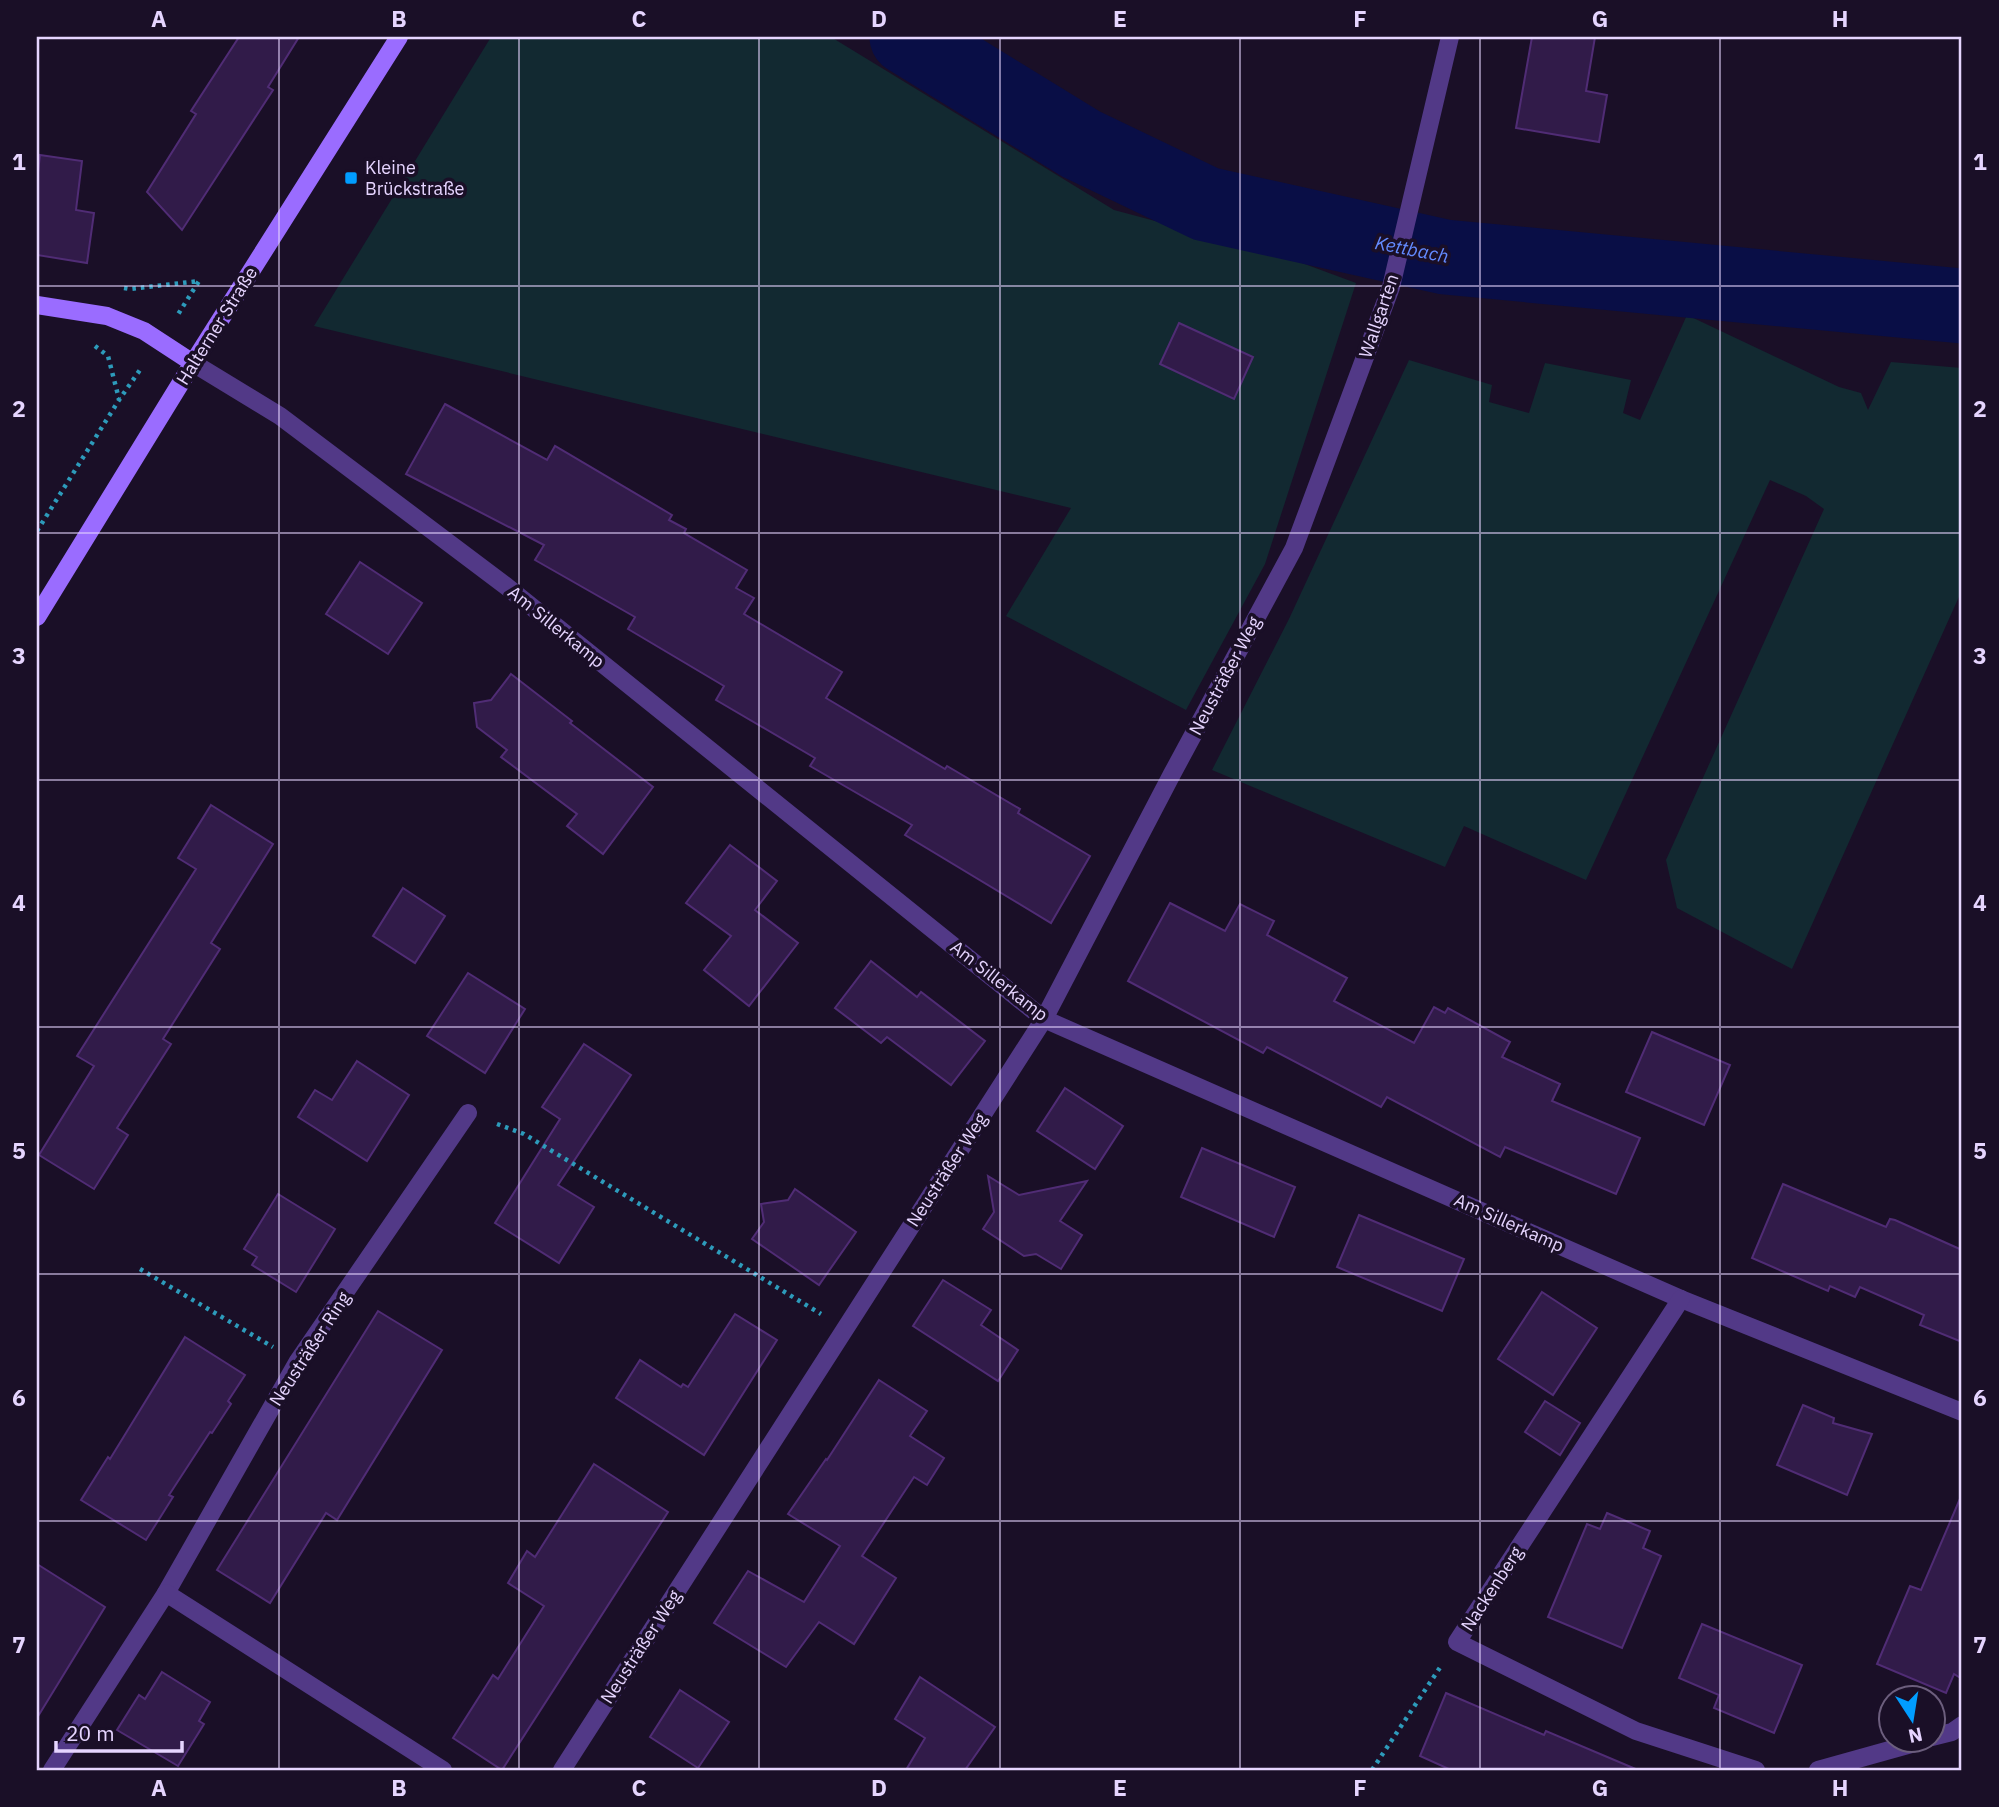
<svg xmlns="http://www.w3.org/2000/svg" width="1999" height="1807" font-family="'IBM Plex Sans',sans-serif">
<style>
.green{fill:#122931}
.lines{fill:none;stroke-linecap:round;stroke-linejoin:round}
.river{stroke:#090e46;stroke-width:75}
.building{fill:#311b49;stroke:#502c75;stroke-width:2}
.path{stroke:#2d9bbb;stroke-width:4.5;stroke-dasharray:3.5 5;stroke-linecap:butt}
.street{stroke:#523987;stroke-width:18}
.secondary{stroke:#9a6cff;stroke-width:18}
.grid{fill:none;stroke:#e6d5ff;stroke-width:2;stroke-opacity:0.55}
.poi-dot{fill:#019dff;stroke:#1a0f27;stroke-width:2.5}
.labels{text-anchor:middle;stroke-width:7;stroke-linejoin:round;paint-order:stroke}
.poi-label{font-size:18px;fill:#e6d5ff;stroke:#1a0f27;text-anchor:start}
.street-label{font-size:18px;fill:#e6d5ff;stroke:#1a0f27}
.water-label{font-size:19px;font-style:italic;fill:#638aff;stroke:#1a0f27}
.neatline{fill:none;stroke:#e6d5ff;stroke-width:2.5}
.grid-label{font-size:23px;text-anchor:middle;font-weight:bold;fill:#e6d5ff}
</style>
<rect width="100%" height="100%" fill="#1a0f27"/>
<g class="green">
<polygon points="491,37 831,37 1114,210 1275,253 1356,283 1265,564 1186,710 1006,616 1071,508 314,326"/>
<polygon points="1687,315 1839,387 1861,393 1868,410 1891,362 1962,368 1962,590 1792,969 1677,908 1666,860 1824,509 1806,496 1770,480 1586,880 1464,826 1445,867 1212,770 1289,619 1409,360 1492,385 1489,402 1529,413 1545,363 1631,380 1623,413 1640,420"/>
</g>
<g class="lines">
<polyline class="river" points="907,37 1081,144 1206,204 1445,257 1962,306"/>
</g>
<g class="building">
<polygon points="239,37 299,37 268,87 273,90 182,230 147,192 196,114 191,111"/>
<polygon points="1532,37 1595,37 1586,91 1607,95 1599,142 1516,128"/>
<polygon points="40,155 82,161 76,210 94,213 87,263 37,255 37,182"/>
<polygon points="1179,323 1253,357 1234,399 1160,364"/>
<polygon points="445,404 547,460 555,446 672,515 669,520 686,529 684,533 747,570 736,588 754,598 744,614 842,672 826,698 945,769 947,766 1020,809 1018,813 1090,856 1051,923 905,835 912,825 810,766 815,758 716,700 724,686 628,629 635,617 535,560 544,545 406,474"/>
<polygon points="360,562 422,603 388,654 326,614"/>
<polygon points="511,674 572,721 570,723 653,787 603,854 567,826 577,814 501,757 507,750 477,727 474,703 491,700"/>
<polygon points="211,805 273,844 211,943 220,949 163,1039 171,1044 117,1128 128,1135 94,1189 39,1155 94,1066 77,1056 196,869 178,858"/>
<polygon points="730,845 777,881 755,910 798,943 749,1006 704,970 731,936 686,903"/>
<polygon points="403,888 445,916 415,963 373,936"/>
<polygon points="1170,903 1225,931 1240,904 1274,921 1267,935 1347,978 1334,1001 1414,1043 1434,1007 1445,1013 1448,1008 1510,1042 1502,1057 1560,1084 1552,1101 1640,1138 1616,1194 1505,1147 1500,1157 1387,1097 1381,1107 1267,1047 1263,1053 1128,981"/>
<polygon points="871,961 917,997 921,992 985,1041 951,1085 887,1037 881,1043 835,1008"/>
<polygon points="468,973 525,1009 485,1073 427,1036"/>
<polygon points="1652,1032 1730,1065 1704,1125 1626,1092"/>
<polygon points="584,1044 631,1075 558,1185 594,1207 559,1263 495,1223 560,1119 542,1107"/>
<polygon points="357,1061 409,1095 367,1161 298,1117 315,1090 332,1100"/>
<polygon points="1065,1088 1123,1126 1095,1169 1037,1131"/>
<polygon points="1202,1148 1295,1187 1274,1237 1181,1197"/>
<polygon points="988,1176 1019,1195 1087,1181 1060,1221 1082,1235 1061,1269 1036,1254 1024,1256 983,1229 994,1212"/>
<polygon points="1783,1184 1886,1227 1890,1219 1895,1220 1962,1250 1962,1342 1920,1325 1924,1315 1860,1287 1855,1297 1830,1286 1828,1291 1752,1258"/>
<polygon points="795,1189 856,1232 819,1285 752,1239 764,1222 761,1204 788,1200"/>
<polygon points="278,1194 335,1229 296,1292 252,1265 257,1257 244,1249"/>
<polygon points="1359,1215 1464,1259 1442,1311 1337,1267"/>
<polygon points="943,1280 991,1310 981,1325 1018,1350 998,1381 913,1326"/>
<polygon points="1542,1292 1597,1328 1553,1395 1498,1359"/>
<polygon points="378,1311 442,1350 337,1520 326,1513 270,1603 217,1570"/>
<polygon points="735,1314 777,1340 704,1455 616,1398 640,1360 681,1387 683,1384 688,1387"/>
<polygon points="185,1337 245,1375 228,1401 231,1404 212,1433 210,1432 169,1495 173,1497 146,1540 81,1500 108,1457 110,1459"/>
<polygon points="879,1380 927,1411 910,1436 944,1458 927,1485 914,1477 862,1556 896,1578 854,1644 819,1622 786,1667 714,1623 748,1571 804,1602 840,1546 788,1514 826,1459 827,1460"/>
<polygon points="1545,1401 1580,1423 1560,1455 1525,1432"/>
<polygon points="1803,1405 1834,1418 1833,1423 1872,1434 1847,1495 1777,1465"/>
<polygon points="594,1464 668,1512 502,1770 453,1738 493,1675 498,1679 544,1606 508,1583 527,1551 535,1557"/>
<polygon points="1962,1494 1962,1679 1954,1674 1946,1693 1877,1664 1910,1586 1921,1590"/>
<polygon points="1607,1513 1650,1531 1643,1548 1661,1556 1622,1648 1548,1617 1587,1524 1600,1529"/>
<polygon points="37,1564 105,1607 37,1718"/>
<polygon points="1702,1624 1802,1665 1774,1733 1714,1708 1719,1695 1679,1678"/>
<polygon points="162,1672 210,1702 199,1721 204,1724 178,1766 117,1730 139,1695 145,1699"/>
<polygon points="920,1677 995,1727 965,1770 906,1770 925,1738 895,1719"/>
<polygon points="680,1690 729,1722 698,1768 650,1737"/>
<polygon points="1446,1693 1544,1735 1546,1731 1638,1770 1451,1770 1420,1756"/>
</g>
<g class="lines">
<g class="path">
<polyline points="124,288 130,289 199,281 177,316"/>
<polyline points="95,346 108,356 119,399"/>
<polyline points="37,531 119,400 142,367"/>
<polyline points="497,1124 524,1134 821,1314"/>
<polyline points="140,1269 273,1347"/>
<polyline points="1372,1770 1441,1666"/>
</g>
<g class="street">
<polyline points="193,363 280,416 506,586 1044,1019 1681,1299 1962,1412"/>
<polyline points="1681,1299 1457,1642 1636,1731 1756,1770"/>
<polyline points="166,1593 298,1361 468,1113"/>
<polyline points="1932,1737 1952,1732 1962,1725"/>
<polyline points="52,1770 166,1593 443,1770"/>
<polyline points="562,1770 1044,1019 1172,774 1294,548 1391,287 1450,37"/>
<polyline points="1818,1770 1922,1741"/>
</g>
<g class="secondary">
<polyline points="37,305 107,316 144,331 193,363"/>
<polyline points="37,617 193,363 399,37"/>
</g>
</g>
<path class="grid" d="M 279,37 L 279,1770M 519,37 L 519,1770M 759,37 L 759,1770M 1000,37 L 1000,1770M 1240,37 L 1240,1770M 1480,37 L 1480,1770M 1720,37 L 1720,1770M 37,286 L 1962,286M 37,533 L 1962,533M 37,780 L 1962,780M 37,1027 L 1962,1027M 37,1274 L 1962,1274M 37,1521 L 1962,1521"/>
<rect class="poi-dot" x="344" y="171" width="14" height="14" rx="3.5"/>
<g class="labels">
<g class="poi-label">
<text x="365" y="174">Kleine<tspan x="365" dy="21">Brückstraße</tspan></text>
</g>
<g class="street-label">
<text transform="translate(1379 316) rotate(-71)" y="6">Wallgarten</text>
<text transform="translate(217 326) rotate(-58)" y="6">Halterner Straße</text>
<text transform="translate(556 627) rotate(39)" y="6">Am Sillerkamp</text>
<text transform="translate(1225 676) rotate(-62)" y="6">Neusträßer Weg</text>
<text transform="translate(999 981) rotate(38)" y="6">Am Sillerkamp</text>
<text transform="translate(947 1170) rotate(-57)" y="6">Neusträßer Weg</text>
<text transform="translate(1509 1223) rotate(24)" y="6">Am Sillerkamp</text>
<text transform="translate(310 1349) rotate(-57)" y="6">Neusträßer Ring</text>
<text transform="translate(1492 1589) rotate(-57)" y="6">Nackenberg</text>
<text transform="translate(641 1647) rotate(-57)" y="6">Neusträßer Weg</text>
</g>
<g class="water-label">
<text transform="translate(1412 249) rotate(11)" y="7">Kettbach</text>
</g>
</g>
<rect width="1999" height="1807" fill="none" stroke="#1a0f27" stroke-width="77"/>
<g transform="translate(1912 1719) rotate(168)"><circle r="33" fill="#1a0f27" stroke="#6c5e7d" stroke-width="2"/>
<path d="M0-5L12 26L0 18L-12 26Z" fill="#019dff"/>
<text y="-10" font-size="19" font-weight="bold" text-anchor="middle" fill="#e6d5ff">N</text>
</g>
<path d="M56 1741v10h126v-10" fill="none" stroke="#e6d5ff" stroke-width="3.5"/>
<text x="66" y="1741" font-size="21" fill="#e6d5ff" stroke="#1a0f27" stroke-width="5" paint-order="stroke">20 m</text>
<rect x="38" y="38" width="1922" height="1731" class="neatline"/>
<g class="grid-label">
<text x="159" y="27">A</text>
<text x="399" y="27">B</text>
<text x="639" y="27">C</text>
<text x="879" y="27">D</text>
<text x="1120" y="27">E</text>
<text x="1360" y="27">F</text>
<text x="1600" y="27">G</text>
<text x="1840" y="27">H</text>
<text x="19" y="170">1</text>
<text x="1980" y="170">1</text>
<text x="19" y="417">2</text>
<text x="1980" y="417">2</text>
<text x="19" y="664">3</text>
<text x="1980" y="664">3</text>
<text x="19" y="911">4</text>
<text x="1980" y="911">4</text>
<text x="19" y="1159">5</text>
<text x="1980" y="1159">5</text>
<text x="19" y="1406">6</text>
<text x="1980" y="1406">6</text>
<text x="19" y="1653">7</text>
<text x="1980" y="1653">7</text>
<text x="159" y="1796">A</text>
<text x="399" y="1796">B</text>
<text x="639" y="1796">C</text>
<text x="879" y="1796">D</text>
<text x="1120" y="1796">E</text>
<text x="1360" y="1796">F</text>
<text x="1600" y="1796">G</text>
<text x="1840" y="1796">H</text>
</g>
</svg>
